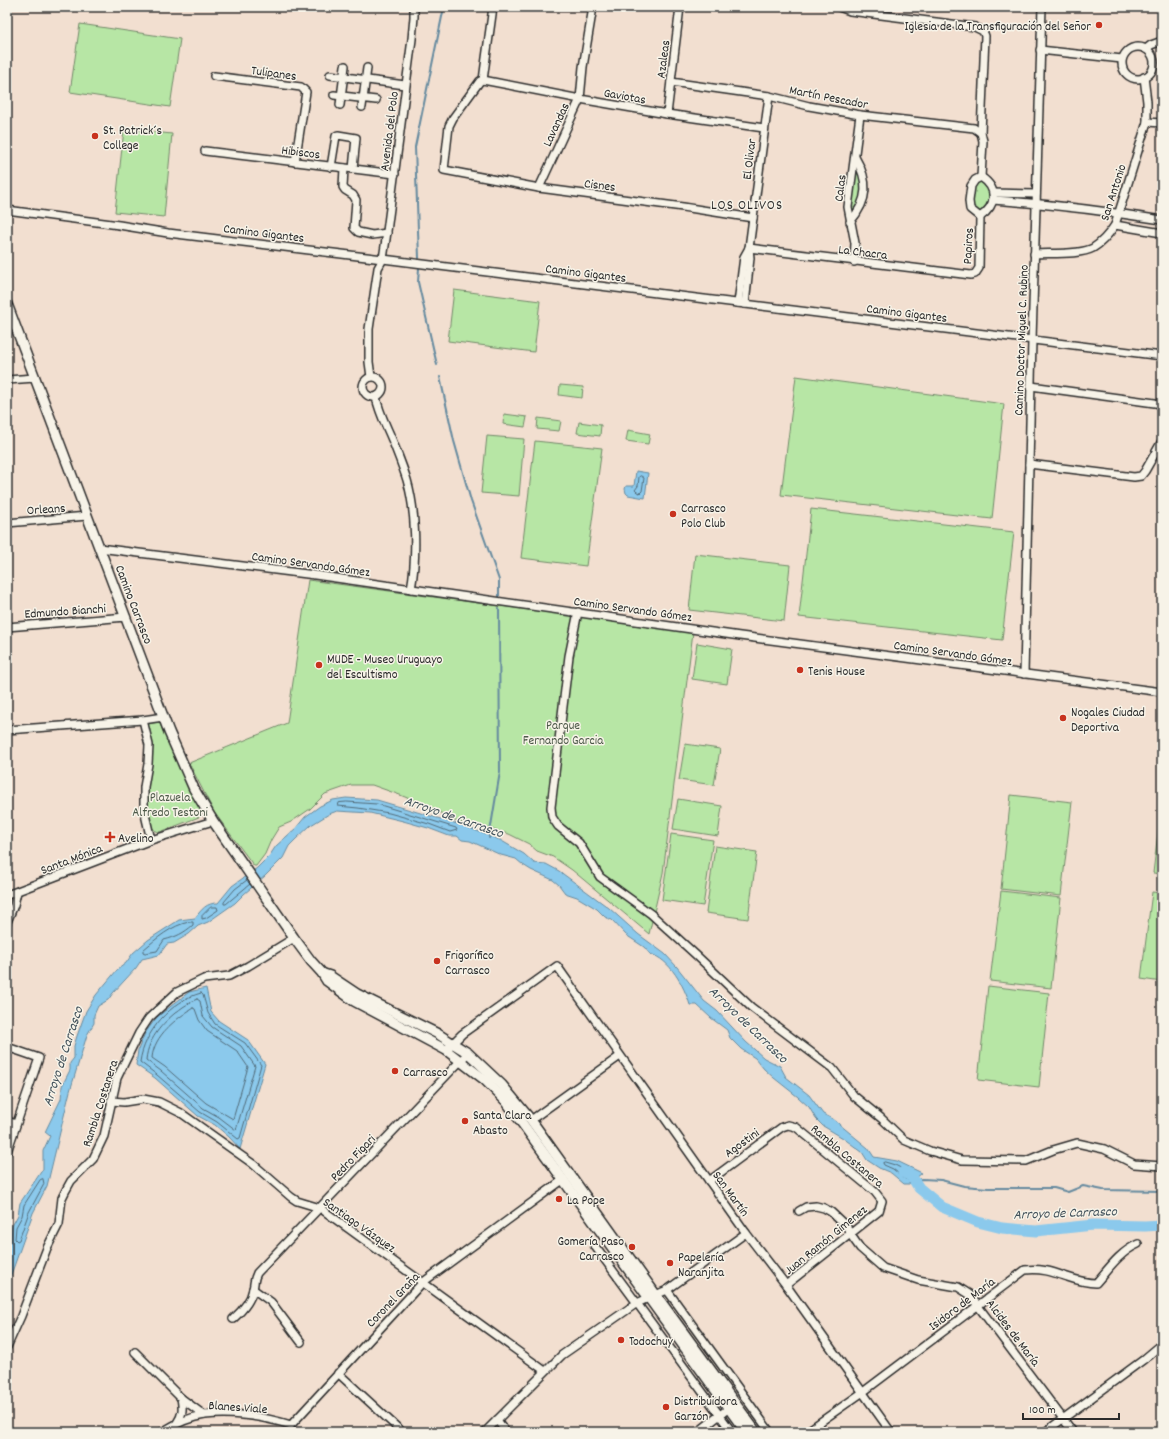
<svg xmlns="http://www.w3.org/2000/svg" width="1169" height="1439" font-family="Dekko,sans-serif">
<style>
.green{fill:#b7e6a5;stroke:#718868}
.water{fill:#8bc9ec;stroke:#658a9f}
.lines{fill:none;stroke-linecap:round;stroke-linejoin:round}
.shore{stroke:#516a78;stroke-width:1}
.stream{stroke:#658a9f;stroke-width:2}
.river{stroke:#8bc9ec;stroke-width:11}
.street-casing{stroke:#2b2b2b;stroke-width:10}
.secondary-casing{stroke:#2b2b2b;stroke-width:12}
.street{stroke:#f7f3e8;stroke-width:7}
.secondary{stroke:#f7f3e8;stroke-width:9}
.poi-dot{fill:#c8321e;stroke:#f7f3e8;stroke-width:1.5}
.labels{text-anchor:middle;stroke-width:3;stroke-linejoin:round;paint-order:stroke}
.poi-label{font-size:13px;fill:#2b2b2b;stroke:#f7f3e8;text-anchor:start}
.street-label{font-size:13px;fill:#2b2b2b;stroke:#f7f3e8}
.park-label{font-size:13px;fill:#4e5a4a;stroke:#f7f3e8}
.neighbourhood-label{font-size:14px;letter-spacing:1px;fill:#2b2b2b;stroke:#f7f3e8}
.water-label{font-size:14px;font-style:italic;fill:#43525b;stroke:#f7f3e8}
</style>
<rect width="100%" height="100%" fill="#f2dfd0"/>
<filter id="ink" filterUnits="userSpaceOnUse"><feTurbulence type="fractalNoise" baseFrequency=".025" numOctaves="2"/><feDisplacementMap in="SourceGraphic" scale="8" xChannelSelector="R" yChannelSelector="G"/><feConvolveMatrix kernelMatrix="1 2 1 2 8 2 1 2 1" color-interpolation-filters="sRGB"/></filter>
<g filter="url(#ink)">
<g class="green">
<polygon points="80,24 180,39 170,107 70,92"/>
<polygon points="124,129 172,134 164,217 115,212"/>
<polygon points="858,167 863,183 860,203 854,211 851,210 855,168"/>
<path d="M 976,181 L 984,182 L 991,194 L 987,208 L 979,213 C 967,202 971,196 976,181 Z"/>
<polygon points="454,290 540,301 534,352 448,341"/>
<polygon points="796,376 1004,404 992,519 781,495"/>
<polygon points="560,385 583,387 582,398 559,395"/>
<polygon points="504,414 527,417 525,427 503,424"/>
<polygon points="538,418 561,421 559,431 537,429"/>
<polygon points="579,422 601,425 600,436 577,433"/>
<polygon points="628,430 650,434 648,444 626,441"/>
<polygon points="487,436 524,439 519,496 481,493"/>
<polygon points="535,441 602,448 586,566 521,558"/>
<polygon points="811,509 1014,532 1002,640 799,617"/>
<polygon points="695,554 790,565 784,621 689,610"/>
<polygon points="308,580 693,632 663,873 649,934 572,870 553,857 537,851 529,844 509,834 455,821 430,807 400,795 372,785 351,785 325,794 310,809 291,822 279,827 271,840 265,854 256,866 254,866 214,812 189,763 287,723"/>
<polygon points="697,643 732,649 727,684 692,679"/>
<path d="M 159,722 L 191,792 L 204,813 L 199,817 L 160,832 C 152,831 151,826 150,819 C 144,794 151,778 152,754 C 152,744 150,734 147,724 Z"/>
<polygon points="685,744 720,749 714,785 679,780"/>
<polygon points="1011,795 1072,802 1061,896 1001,889"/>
<polygon points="678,799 722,806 718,836 673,829"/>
<polygon points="1162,800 1162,874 1153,873"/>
<polygon points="671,834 713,840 703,906 662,900"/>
<polygon points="715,846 757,852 748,919 706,913"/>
<polygon points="1001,891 1061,898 1051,988 990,981"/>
<polygon points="1152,892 1162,893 1162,982 1141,979"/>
<polygon points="988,986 1049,993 1039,1087 978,1080"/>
</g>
<g class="water">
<polygon points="636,471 648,473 645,498 628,495 626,493 625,489 626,486 634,486"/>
<path d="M 346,798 L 377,800 L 464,826 L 500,840 L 524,854 L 534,863 L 546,864 L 559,871 L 609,908 L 638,934 L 665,954 L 677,967 L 704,1001 L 717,1011 L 746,1042 L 764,1058 L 780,1066 L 786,1077 L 809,1095 L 823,1114 L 833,1119 L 868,1148 L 874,1157 L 897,1161 L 922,1173 L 909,1184 L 904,1184 L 891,1173 L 879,1168 L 867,1160 L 862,1152 L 843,1138 L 823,1126 L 816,1119 L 809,1107 L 798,1097 L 774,1078 L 764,1069 L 755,1058 L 741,1049 L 730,1038 L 727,1030 L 711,1018 L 697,1005 L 690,1005 C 684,986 670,959 650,954 L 644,947 L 626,935 L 612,920 L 605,917 L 597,909 L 577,897 L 565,893 L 559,885 L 553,880 L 531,870 L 523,865 L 516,859 L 501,855 L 470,841 L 462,840 L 457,836 L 449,836 L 428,828 L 403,821 L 370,813 L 337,811 L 329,814 L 311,825 L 296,839 L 289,846 L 283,858 L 265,876 L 244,894 L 235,903 L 208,922 L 198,926 L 189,934 L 174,943 L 167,944 L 159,955 L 142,959 L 136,968 L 113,993 L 108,1000 L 98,1006 L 94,1015 L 94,1023 L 87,1035 L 70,1091 L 47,1186 L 33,1213 L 7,1286 L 7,1251 L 11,1240 L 12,1226 L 18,1215 L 20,1203 L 43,1169 L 43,1151 L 50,1136 L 45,1132 L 61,1099 L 62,1086 L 70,1070 L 70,1063 L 74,1058 L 74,1046 L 77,1036 L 86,1011 L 96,995 L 117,970 L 126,963 L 133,953 L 148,940 L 179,920 L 195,918 C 202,909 206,903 218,903 L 232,886 L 257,868 L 270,855 L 276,846 L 296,828 L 305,817 L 320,806 L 333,800 Z"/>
<polygon points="206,988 211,1012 219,1021 248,1040 265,1064 240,1149 229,1137 215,1125 198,1116 155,1078 136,1065 138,1050 145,1033 157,1017 189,992"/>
</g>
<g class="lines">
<g class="shore">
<polygon points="641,476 644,478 642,491 640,493 637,492 635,490 638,486 639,477"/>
<polygon points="347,802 377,804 456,828 457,830 450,832 429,824 389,813 358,808 338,806 339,803"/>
<polyline points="247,880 235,889 224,902 224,904 226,904 250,884"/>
<polygon points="211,907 217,907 218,910 206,918 202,919 202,916"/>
<path d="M 189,922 L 193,922 L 193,925 C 184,933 176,937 164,940 L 157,951 L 145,953 L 143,952 L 143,950 C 156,939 172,925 189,922 Z"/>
<path d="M 201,993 L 203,995 L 208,1013 L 215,1024 L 245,1043 L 261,1065 L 240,1138 L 238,1139 L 217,1122 L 200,1112 L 157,1075 L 140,1062 C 144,1032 171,1001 201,993 Z"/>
<path d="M 197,999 L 200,1001 L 203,1016 L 212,1027 L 241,1046 L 255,1066 L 236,1130 L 219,1117 L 203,1108 L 161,1071 L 146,1060 C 148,1037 165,1020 183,1007 C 188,1004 192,1001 197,999 Z"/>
<path d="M 193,1008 L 195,1009 L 199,1020 L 207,1031 L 237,1051 L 248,1067 L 233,1119 L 206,1103 L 165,1067 L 152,1058 C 154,1035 176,1019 193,1008 Z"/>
<polygon points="885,1162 895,1165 912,1174 913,1176 908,1180 905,1179 893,1169 884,1165 883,1163"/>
<polygon points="43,1179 44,1184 29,1212 19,1240 17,1241 15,1239 16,1227 22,1216 24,1205 40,1180"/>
</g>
<g class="stream">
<polyline points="419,258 415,147 444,7"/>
<polyline points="419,268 418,282 437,365"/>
<polyline points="440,377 454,441 471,501 499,580 499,598"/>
<polyline points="489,838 500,772 499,608"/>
<polyline points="915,1180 923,1179 941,1180 964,1186 988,1188 1054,1188 1068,1192 1083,1186 1103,1190 1162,1191"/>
</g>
<polyline class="river" points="903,1172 912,1177 919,1188 942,1207 978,1222 1002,1228 1036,1231 1093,1225 1145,1226 1162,1225"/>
<g class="street-casing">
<g id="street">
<polyline points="839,7 850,11 975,27 983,31 985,36 981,133 983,141 981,177"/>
<circle cx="1138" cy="63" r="16"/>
<polyline points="1146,49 1151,45 1162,41"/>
<polyline points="1040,50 1122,59"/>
<polyline points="330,75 405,85"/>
<polyline points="214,76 301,87 306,92 295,162"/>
<polyline points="483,80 480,81 453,118 449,126 444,170 539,188 683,207 753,218"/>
<polyline points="483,80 580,99 667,114 764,128"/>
<polyline points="483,80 493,7"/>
<polyline points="671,82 769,96 809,106 860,115 974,128 981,133"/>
<polyline points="334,95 376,100"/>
<polyline points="340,105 345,66"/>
<polyline points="362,107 367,68"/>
<polyline points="667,114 680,7"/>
<polyline points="1147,122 1162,123"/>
<polyline points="205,151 395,174"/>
<polyline points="331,167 336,136 338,135 356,138 353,169"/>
<polyline points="344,168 343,187 345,190 353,195 356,200 354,228 358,232 372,235 387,233"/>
<polyline points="539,188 580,99 583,67 593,7"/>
<polyline points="993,193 1036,194"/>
<path d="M 993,200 C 1050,204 1106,211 1162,220"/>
<polyline points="7,210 119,225 168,233 383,259 1162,356"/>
<path d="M 980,217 C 996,206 999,189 981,177"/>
<polyline points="980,217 970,209 969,201 971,186 975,180 981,177"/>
<path d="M 850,222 C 869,200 869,181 855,157"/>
<polyline points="1115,225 1162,233"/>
<polyline points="749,248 971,275 975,274 979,268 980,217"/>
<path d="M 1034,254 C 1050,253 1081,255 1093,248 C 1103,242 1109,234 1115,225 L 1147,122 L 1147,102 L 1144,77"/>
<polyline points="854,262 855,243 848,207 860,115"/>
<polyline points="738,303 744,257 749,248"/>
<polyline points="745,304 750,258 749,248 769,96"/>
<circle cx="373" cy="387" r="10"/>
<polyline points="371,377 369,362 369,329 378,268 383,259 386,239 412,39 414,17 414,7"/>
<polyline points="7,380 35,378"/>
<polyline points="1031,386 1162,404"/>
<path d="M 376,397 C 379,413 387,427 393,442 C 398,455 403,467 407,480 C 416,511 417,557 411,589"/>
<polyline points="1029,464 1134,477 1141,476 1145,471 1162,441"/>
<polyline points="7,523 87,516"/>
<polyline points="99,548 315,575 740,636 1162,692"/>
<polyline points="578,612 569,656 551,807 552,817 558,826 579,843 600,877 651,914 696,955 751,1007 832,1068 854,1096 881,1118 904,1140 930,1151 962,1160 1026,1161 1053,1150 1077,1143 1104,1149 1134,1164 1162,1166"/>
<polyline points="7,627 126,617"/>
<polyline points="1024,674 1032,340 1042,7"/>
<polyline points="143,720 149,745 148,764 144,787 144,810 151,840"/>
<polyline points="7,730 143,720 163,717"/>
<polyline points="7,895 151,840 213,821"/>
<polyline points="7,922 14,905 17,892"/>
<polyline points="7,1047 39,1058 7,1152"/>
<polyline points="449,1047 462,1034 557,966 746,1233 786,1285 891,1432"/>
<polyline points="111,1101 124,1102 143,1099 159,1102 181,1113 253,1164 291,1197 297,1201 320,1208 545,1371"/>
<polyline points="531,1120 620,1056"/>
<polyline points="7,1121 16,1124"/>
<polyline points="709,1181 782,1127 788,1125 796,1127 875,1192 882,1201 879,1211 786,1285"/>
<polyline points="799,1211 806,1207 816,1206 824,1208 831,1212 847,1227 850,1234 860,1248 883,1268 918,1280 958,1287 969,1294 1073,1432"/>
<polyline points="594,1245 732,1432"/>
<polyline points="253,1289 271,1302 301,1342"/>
<polyline points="667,1290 770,1432"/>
<path d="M 233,1319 C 242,1311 251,1301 253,1289 C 255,1282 253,1281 257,1273 L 468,1053"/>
<polyline points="7,1347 21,1316 47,1248 59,1224 62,1198 66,1190 71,1181 93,1159 104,1136 117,1078 139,1033 149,1018 177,992 204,979 229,976 248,966 294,938"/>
<polyline points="135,1352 181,1398 204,1415"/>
<polyline points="338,1373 402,1432"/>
<polyline points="497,1420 506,1432"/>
<path d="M 177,1423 C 183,1414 183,1408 181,1398"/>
<polyline points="291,1425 422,1283 564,1179"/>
<path d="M 162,1432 C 175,1424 190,1417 205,1415 C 233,1412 265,1417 291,1425"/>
<polyline points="485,1432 562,1355 637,1303 667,1290 746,1233"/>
<polyline points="698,1432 729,1408"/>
<path d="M 806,1432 L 863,1392 L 1025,1270 C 1052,1266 1071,1283 1096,1283 C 1109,1268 1120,1252 1138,1244"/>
<polyline points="1045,1432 1143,1360 1162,1344"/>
</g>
</g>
<g class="secondary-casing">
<g id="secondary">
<polyline points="7,304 169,732 194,789 213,821 294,938 311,961 322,973 327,981 354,1001 446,1050 485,1080 506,1101 746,1432"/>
<polyline points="324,974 330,976 357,994 438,1034 452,1043 468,1053 502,1085 531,1120 656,1295 756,1432"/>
</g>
</g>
<use href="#street" class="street"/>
<use href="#secondary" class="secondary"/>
</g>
</g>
<g class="poi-dot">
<circle cx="1099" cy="25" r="4"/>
<circle cx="95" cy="136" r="4"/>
<circle cx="673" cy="514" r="4"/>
<circle cx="319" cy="665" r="4"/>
<circle cx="800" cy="670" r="4"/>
<circle cx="1063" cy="718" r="4"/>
<path d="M108 831h4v4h4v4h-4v4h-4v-4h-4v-4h4z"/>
<circle cx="437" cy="961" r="4"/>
<circle cx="395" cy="1071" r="4"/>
<circle cx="465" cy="1121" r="4"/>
<circle cx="559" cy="1199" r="4"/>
<circle cx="632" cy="1247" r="4"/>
<circle cx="670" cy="1263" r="4"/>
<circle cx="621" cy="1340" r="4"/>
<circle cx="666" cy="1407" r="4"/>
</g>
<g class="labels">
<g class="poi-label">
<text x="1091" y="30" text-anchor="end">Iglesia de la Transfiguración del Señor</text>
<text x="103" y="134">St. Patrick´s<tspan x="103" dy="15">College</tspan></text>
<text x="681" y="512">Carrasco<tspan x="681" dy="15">Polo Club</tspan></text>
<text x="327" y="663">MUDE - Museo Uruguayo<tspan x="327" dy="15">del Escultismo</tspan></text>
<text x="808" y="675">Tenis House</text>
<text x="1071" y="716">Nogales Ciudad<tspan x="1071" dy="15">Deportiva</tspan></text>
<text x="118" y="842">Avelino</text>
<text x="445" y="959">Frigorífico<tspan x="445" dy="15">Carrasco</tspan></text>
<text x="403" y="1076">Carrasco</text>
<text x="473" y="1119">Santa Clara<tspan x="473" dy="15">Abasto</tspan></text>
<text x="567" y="1204">La Pope</text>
<text x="624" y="1245" text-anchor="end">Gomería Paso<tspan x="624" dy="15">Carrasco</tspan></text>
<text x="678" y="1261">Papelería<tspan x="678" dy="15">Naranjita</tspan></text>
<text x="629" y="1345">Todochuy</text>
<text x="674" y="1405">Distribuidora<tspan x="674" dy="15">Garzón</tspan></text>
</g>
<g class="street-label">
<text transform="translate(662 59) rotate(-83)" y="5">Azaleas</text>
<text transform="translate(274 72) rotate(8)" y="5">Tulipanes</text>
<text transform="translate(625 95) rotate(10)" y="5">Gaviotas</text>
<text transform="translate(829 96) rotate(11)" y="5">Martín Pescador</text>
<text transform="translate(555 124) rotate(-65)" y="5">Lavandas</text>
<text transform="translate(388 131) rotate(-83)" y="5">Avenida del Polo</text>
<text transform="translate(301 151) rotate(7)" y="5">Hibiscos</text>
<text transform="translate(748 159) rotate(-83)" y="5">El Olivar</text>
<text transform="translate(600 184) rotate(7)" y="5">Cisnes</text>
<text transform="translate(839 188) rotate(-83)" y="5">Calas</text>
<text transform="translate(1112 192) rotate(-72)" y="5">San Antonio</text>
<text transform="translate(264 232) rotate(7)" y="5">Camino Gigantes</text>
<text transform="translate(967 246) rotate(-87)" y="5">Papiros</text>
<text transform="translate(863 251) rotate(7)" y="5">La Chacra</text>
<text transform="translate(586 272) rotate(7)" y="5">Camino Gigantes</text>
<text transform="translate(907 312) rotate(7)" y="5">Camino Gigantes</text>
<text transform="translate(1020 340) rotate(-88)" y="5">Camino Doctor Miguel C. Rubino</text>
<text transform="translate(46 508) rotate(-4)" y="5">Orleans</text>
<text transform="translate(311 563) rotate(8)" y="5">Camino Servando Gómez</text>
<text transform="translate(135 604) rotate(69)" y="5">Camino Carrasco</text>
<text transform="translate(633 608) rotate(8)" y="5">Camino Servando Gómez</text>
<text transform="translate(65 610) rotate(-4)" y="5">Edmundo Bianchi</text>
<text transform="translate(953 652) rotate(8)" y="5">Camino Servando Gómez</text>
<text transform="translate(71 858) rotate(-21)" y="5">Santa Mónica</text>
<text transform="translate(99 1103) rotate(-72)" y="5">Rambla Costanera</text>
<text transform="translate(741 1142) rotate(-36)" y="5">Agostini</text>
<text transform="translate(848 1155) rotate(40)" y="5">Rambla Costanera</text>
<text transform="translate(352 1157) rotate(-46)" y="5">Pedro Figari</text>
<text transform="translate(732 1193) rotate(54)" y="5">San Martín</text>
<text transform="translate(360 1224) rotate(35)" y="5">Santiago Vázquez</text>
<text transform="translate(825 1239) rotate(-39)" y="5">Juan Ramón Gimenez</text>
<text transform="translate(392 1299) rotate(-46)" y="5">Coronel Graña</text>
<text transform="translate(961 1303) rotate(-37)" y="5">Isidoro de María</text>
<text transform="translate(1014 1332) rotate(53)" y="5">Alcides de María</text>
<text transform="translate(238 1406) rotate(4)" y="5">Blanes Viale</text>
</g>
<g class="park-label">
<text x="563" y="729">Parque<tspan x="563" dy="15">Fernando Garcia</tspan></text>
<text x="170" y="801">Plazuela<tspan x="170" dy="15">Alfredo Testoni</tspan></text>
</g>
<g class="neighbourhood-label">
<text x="747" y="209">LOS OLIVOS</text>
</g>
<g class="water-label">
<text transform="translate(454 816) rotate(19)" y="5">Arroyo de Carrasco</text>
<text transform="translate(749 1024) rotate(44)" y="5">Arroyo de Carrasco</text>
<text transform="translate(62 1056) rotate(-72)" y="5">Arroyo de Carrasco</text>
<text transform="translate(1065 1212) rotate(-2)" y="5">Arroyo de Carrasco</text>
</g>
</g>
<rect width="1169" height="1439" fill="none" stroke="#f7f3e8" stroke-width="24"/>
<rect x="12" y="12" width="1145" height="1415" fill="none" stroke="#2b2b2b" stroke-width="1.5" filter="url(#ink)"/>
<path d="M1023 1413v6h96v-6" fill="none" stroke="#2b2b2b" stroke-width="2"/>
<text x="1029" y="1413" font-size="12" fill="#2b2b2b" stroke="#f7f3e8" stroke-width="3" paint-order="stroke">100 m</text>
</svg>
